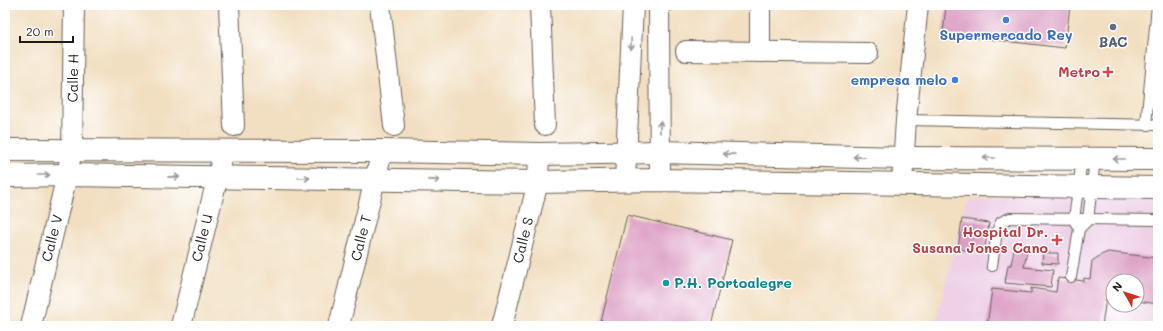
<svg xmlns="http://www.w3.org/2000/svg" width="1163" height="331" font-family="Mali,sans-serif">
<style>
.built{fill:#eed0e7;fill-rule:evenodd}
.building{fill:#dc9ec4}
.lines{fill:none;stroke-linecap:round;stroke-linejoin:round}
.lane-casing{stroke:#676056;stroke-width:12}
.street-casing{stroke:#676056;stroke-width:22}
.secondary-casing{stroke:#676056;stroke-width:24}
.lane{stroke:#fff;stroke-width:10}
.street{stroke:#fff;stroke-width:20}
.secondary{stroke:#fff;stroke-width:22}
.oneway{stroke:#999}
.shop-dot{fill:#3f7fe0;stroke:#fff;stroke-width:1.5}
.service-dot{fill:#5c6f8a;stroke:#fff;stroke-width:1.5}
.health-dot{fill:#e0444e;stroke:#fff;stroke-width:1.5}
.culture-dot{fill:#0f9aa8;stroke:#fff;stroke-width:1.5}
.labels{text-anchor:middle;stroke-width:3;stroke-linejoin:round;paint-order:stroke}
.shop-label{font-size:14px;font-weight:bold;fill:#366cbe;stroke:#fff}
.service-label{font-size:14px;font-weight:bold;fill:#4e5e75;stroke:#fff}
.health-label{font-size:14px;font-weight:bold;fill:#be3a42;stroke:#fff;text-anchor:end}
.street-label{font-size:14px;fill:#1c1c1c;stroke:#fff}
.culture-label{font-size:14px;font-weight:bold;fill:#0d838f;stroke:#fff;text-anchor:start}
</style>
<rect width="100%" height="100%" fill="#fff"/>
<filter id="ink" filterUnits="userSpaceOnUse"><feTurbulence type="fractalNoise" baseFrequency=".025" numOctaves="2"/><feDisplacementMap in="SourceGraphic" scale="8" xChannelSelector="R" yChannelSelector="G"/><feConvolveMatrix kernelMatrix="1 2 1 2 8 2 1 2 1" color-interpolation-filters="sRGB"/></filter>
<filter id="wash" filterUnits="userSpaceOnUse"><feTurbulence type="fractalNoise" baseFrequency=".012" numOctaves="4" result="noise"/><feDisplacementMap in="SourceGraphic" scale="16" xChannelSelector="R" yChannelSelector="G"/><feGaussianBlur stdDeviation="0.9" result="paint"/><feColorMatrix in="noise" values="0 0 0 0 0 0 0 0 0 0 0 0 0 0 0 0 0 1.4 0 .05"/><feComposite in="paint" operator="in"/></filter>
<g filter="url(#wash)">
<rect width="100%" height="100%" fill="#f2dfc1"/>
<path class="built" d="M 977,195 L 1158,198 L 1158,326 L 935,326 L 967,198 ZM 1113,281 L 1137,281 L 1137,305 L 1113,305 Z"/>
<g id="blocks">
<g class="building">
<polygon points="946,5 1070,5 1065,48 943,34"/>
<polygon points="627,215 732,240 711,326 600,326"/>
<polygon points="962,219 989,223 984,253 958,249"/>
<polygon points="1014,249 1027,251 1024,267 1053,270 1051,287 1005,283 1008,265 1011,265"/>
<polygon points="1108,252 1158,258 1158,304 1137,301 1137,281 1113,281 1113,298 1106,298 1102,326 987,326 992,289 1031,293 1031,288 1056,292 1058,278 1084,281 1084,278 1090,279 1092,261 1101,255"/>
<polygon points="1043,253 1058,253 1058,264 1042,263"/>
</g>
</g>
</g>
<g filter="url(#ink)">
<use href="#blocks" fill-opacity="0" stroke="#676056" stroke-width="1"/>
<g class="lines">
<g class="lane-casing">
<g id="lane">
<polyline points="906,120 1158,125"/>
<polyline points="1146,125 1157,5"/>
<polyline points="1076,224 1074,219 1082,159"/>
<polyline points="992,266 997,231 1001,222 1010,218 1158,220"/>
<polyline points="1071,277 1079,229 1088,220 1095,159"/>
</g>
</g>
<g class="street-casing">
<g id="street">
<polyline points="229,5 234,126"/>
<polyline points="380,5 394,126"/>
<polyline points="540,5 545,125"/>
<polyline points="659,5 660,180"/>
<polyline points="686,51 868,53"/>
<polyline points="760,52 760,5"/>
<polyline points="625,181 633,5"/>
<polyline points="902,183 906,120 918,5"/>
<polyline points="31,326 67,175 72,150 74,5"/>
<polyline points="181,326 224,151"/>
<polyline points="339,326 382,151"/>
<polyline points="502,326 538,182 539,154"/>
</g>
</g>
<g class="secondary-casing">
<g id="secondary">
<polyline points="5,150 382,151 539,154 660,152 903,158 1158,159"/>
<polyline points="5,176 67,175 538,182 660,180 1158,188"/>
</g>
</g>
<use href="#lane" class="lane"/>
<use href="#street" class="street"/>
<use href="#secondary" class="secondary"/>
</g>
<defs><path id="oneway-shaft" d="M-6 0H5M1.5-3L5.5 0L1.5 3" fill="none" stroke-width="1.6" stroke-linecap="round" stroke-linejoin="round"/></defs>
<g class="oneway">
<use href="#oneway-shaft" transform="translate(631 44) rotate(92)"/>
<use href="#oneway-shaft" transform="translate(660 127) rotate(-90)"/>
<use href="#oneway-shaft" transform="translate(729 154) rotate(-179)"/>
<use href="#oneway-shaft" transform="translate(859 157) rotate(-179)"/>
<use href="#oneway-shaft" transform="translate(989 158) rotate(-180)"/>
<use href="#oneway-shaft" transform="translate(1119 159) rotate(-180)"/>
<use href="#oneway-shaft" transform="translate(44 175)"/>
<use href="#oneway-shaft" transform="translate(174 177) rotate(1)"/>
<use href="#oneway-shaft" transform="translate(304 178)"/>
<use href="#oneway-shaft" transform="translate(434 180) rotate(1)"/>
</g>
</g>
<g class="shop-dot">
<circle cx="1006" cy="20" r="4"/>
<circle cx="955" cy="80" r="4"/>
</g>
<circle class="service-dot" cx="1113" cy="27" r="4"/>
<g class="health-dot">
<path d="M1106 66h4v4h4v4h-4v4h-4v-4h-4v-4h4z"/>
<path d="M1055 234h4v4h4v4h-4v4h-4v-4h-4v-4h4z"/>
</g>
<circle class="culture-dot" cx="666" cy="283" r="4"/>
<g class="labels">
<g class="shop-label">
<text x="1006" y="40">Supermercado Rey</text>
<text x="947" y="85" text-anchor="end">empresa melo</text>
</g>
<g class="service-label">
<text x="1113" y="47">BAC</text>
</g>
<g class="health-label">
<text x="1100" y="77">Metro</text>
<text x="1048" y="237">Hospital Dr.<tspan x="1048" dy="16">Susana Jones Cano</tspan></text>
</g>
<g class="street-label">
<text transform="translate(73 78) rotate(-89)" y="5">Calle H</text>
<text transform="translate(52 238) rotate(-76)" y="5">Calle V</text>
<text transform="translate(202 238) rotate(-76)" y="5">Calle U</text>
<text transform="translate(361 238) rotate(-76)" y="5">Calle T</text>
<text transform="translate(523 240) rotate(-76)" y="5">Calle S</text>
</g>
<g class="culture-label">
<text x="674" y="288">P.H. Portoalegre</text>
</g>
</g>
<rect width="1163" height="331" fill="none" stroke="#fff" stroke-width="20"/>
<g transform="translate(1125 293) rotate(309)"><circle r="19" fill="#ffffff" stroke="#a4a4a4"/>
<path d="M0-3L7 15L0 10L-7 15Z" fill="#c8321e"/>
<text y="-6" font-size="11" font-weight="bold" text-anchor="middle" fill="#1c1c1c">N</text>
</g>
<path d="M20 36v6h53v-6" fill="none" stroke="#1c1c1c" stroke-width="2"/>
<text x="26" y="36" font-size="12" fill="#1c1c1c" stroke="#ffffff" stroke-width="3" paint-order="stroke">20 m</text>
</svg>
